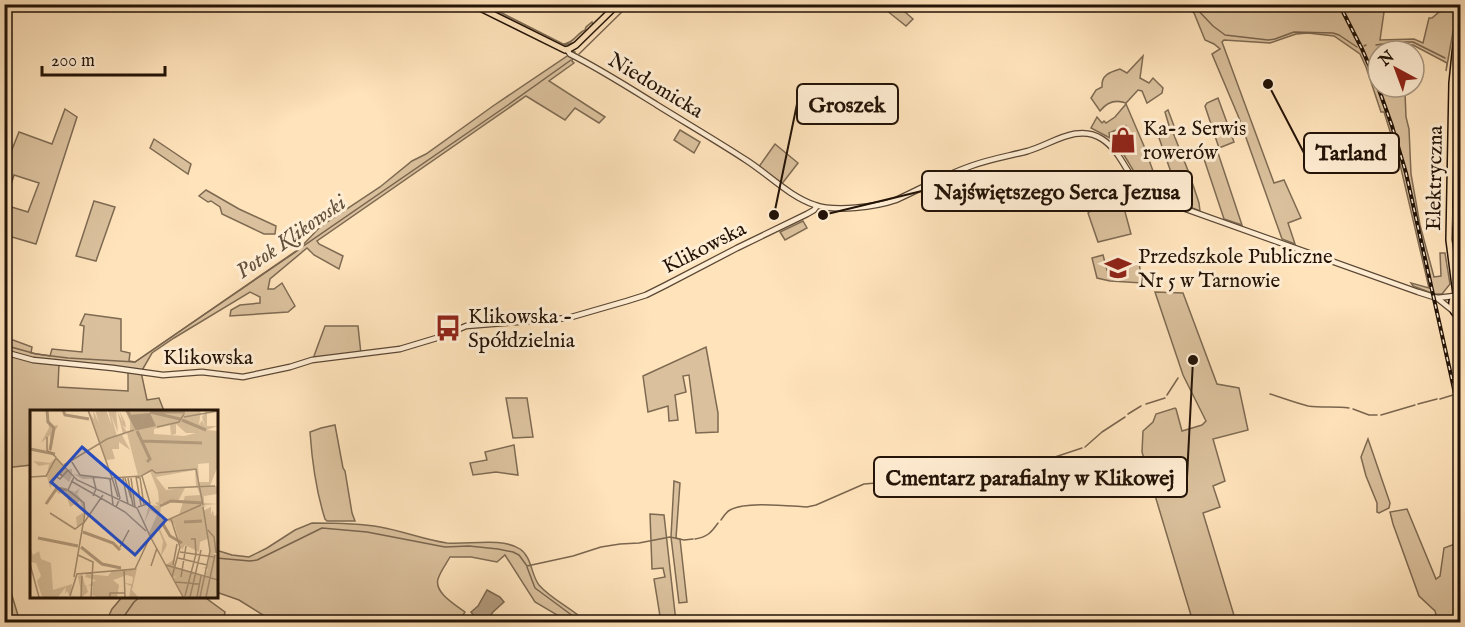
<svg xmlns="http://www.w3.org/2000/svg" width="1465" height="627" font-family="'IM FELL English',serif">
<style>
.green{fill:#dac09c;stroke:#7e6a52;stroke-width:1.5;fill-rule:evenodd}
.water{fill:#b49c7e;stroke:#7a654e;stroke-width:1.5}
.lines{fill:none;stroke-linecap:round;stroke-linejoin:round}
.stream{stroke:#7a654e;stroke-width:1.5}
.minor-casing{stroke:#5a4734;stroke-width:7}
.major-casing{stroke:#231307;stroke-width:8}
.minor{stroke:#ffedd3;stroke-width:4.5}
.major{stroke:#ffe3bb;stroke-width:5}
.rail-casing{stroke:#231307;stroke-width:4}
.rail{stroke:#ffedd3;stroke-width:1.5;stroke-dasharray:4.5;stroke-linecap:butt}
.labels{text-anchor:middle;stroke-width:6;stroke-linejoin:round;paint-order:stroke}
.street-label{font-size:21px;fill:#231307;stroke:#ffedd3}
.poi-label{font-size:21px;fill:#231307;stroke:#ffedd3;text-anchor:start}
.water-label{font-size:22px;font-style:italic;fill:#64513d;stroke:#ffedd3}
.inset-river{fill:none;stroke:#b49c7e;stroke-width:3}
.inset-road{fill:none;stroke:#a79073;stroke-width:1.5}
.view{fill:#1d4ed8;fill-opacity:0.15;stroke:#1d4ed8;stroke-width:3}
.inset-edge{fill:none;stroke:#231307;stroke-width:3}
.leader{fill:none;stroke:#231307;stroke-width:2}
.callout-dot{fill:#231307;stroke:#ffedd3;stroke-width:2}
.callout{fill:#ffedd3;stroke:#231307;stroke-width:2}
.callout-label{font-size:22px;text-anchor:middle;font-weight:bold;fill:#231307}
</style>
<rect width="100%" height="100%" fill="#ffe3bb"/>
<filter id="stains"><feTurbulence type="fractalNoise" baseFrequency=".00333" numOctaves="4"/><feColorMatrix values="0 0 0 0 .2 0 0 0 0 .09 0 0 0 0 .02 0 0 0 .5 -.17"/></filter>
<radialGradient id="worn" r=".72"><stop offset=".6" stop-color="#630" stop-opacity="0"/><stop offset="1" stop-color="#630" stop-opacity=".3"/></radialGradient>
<g class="green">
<polygon points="1199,4 1366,5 1384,12 1380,40 1414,39 1423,43 1429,18 1432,18 1439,12 1460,6 1460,10 1453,32 1446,71 1447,63 1413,45 1379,48 1380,51 1378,51 1378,87 1402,87 1405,93 1406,117 1409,129 1411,174 1420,225 1434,277 1441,276 1440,253 1445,253 1450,284 1442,294 1434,294 1413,286 1411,283 1429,288 1399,160 1384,112 1381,112 1366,67 1360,54 1334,36 1308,33 1296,34 1270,43 1224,40 1222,42 1274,183 1284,180 1301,218 1288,223 1295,244 1282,239 1239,118 1212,54 1220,49 1214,44 1205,40 1194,13 1184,5 1195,5 1198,7"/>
<path d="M 479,5 L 486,5 L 563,44 C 573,44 577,33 585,30 L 586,27 L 592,22 L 593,25 L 576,42 L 562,46 Z"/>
<polygon points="890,5 897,5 913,19 906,26 886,10"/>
<path d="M 1460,33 L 1456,99 L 1453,215 L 1456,262 L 1459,278 L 1457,279 C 1449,236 1452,193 1453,149 C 1454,110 1453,71 1460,33 Z"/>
<path d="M 567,50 L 575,52 L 572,61 L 574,63 L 549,81 L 605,117 L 599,123 L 575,108 L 565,120 L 526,96 L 317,241 L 319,244 L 343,256 L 339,269 L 314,255 L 307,248 L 270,279 L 268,289 L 274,289 L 282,283 L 295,306 L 288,312 L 230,316 L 231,310 L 240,305 L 260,303 L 260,297 L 250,292 L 174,338 L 152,353 L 141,372 L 147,400 L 159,398 L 164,411 L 32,411 L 31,465 L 5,468 L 9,354 L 5,353 L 5,337 L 32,347 L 31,353 L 50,356 L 52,349 L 82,352 L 84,326 L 80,325 L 85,314 L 121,319 L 121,351 L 130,353 L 129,361 L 135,362 L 297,251 L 321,226 L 380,187 L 412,161 L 426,154 L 493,106 L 570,54 ZM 59,364 L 128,370 L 128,391 L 58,387 Z"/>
<path d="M 1143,56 L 1140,78 L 1149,83 L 1153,78 L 1163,88 L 1162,93 L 1147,103 L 1142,91 L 1138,90 L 1126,103 C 1115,99 1107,102 1100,111 L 1091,98 L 1096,90 L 1102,87 C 1101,75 1110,72 1120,69 L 1127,73 Z"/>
<polygon points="1218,98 1234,142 1219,148 1205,106 1207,103"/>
<path d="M 1126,104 L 1144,146 L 1162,196 C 1138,185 1136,173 1122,152 L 1135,147 L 1126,126 L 1109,133 L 1110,138 L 1091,128 L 1097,117 L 1102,123 L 1104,121 L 1106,123 L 1115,117 Z"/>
<polygon points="65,109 77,117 36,244 5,235 5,205 28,212 39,183 14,175 5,204 5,167 19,132 52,144"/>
<polygon points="1168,110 1174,126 1172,130 1189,173 1199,203 1200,211 1182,204 1157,132 1170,129 1165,112"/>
<polygon points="680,130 700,142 694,153 674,140"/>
<polygon points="154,139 191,164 188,174 150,148"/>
<polygon points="775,144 798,163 781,185 758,168"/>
<polygon points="1217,150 1242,225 1224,219 1203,156"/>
<polygon points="206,190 239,209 276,226 275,234 264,234 222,214 220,207 211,201 208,202 199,196"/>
<polygon points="1121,197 1131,234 1098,242 1088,213 1103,203"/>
<polygon points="94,201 115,207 96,261 76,256"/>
<polygon points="803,221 807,228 785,240 780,232"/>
<polygon points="1103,255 1107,270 1139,262 1142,283 1110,281 1097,278 1092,258"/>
<polygon points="1155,292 1183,293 1217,384 1239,388 1248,430 1213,439 1225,481 1213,486 1220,507 1203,513 1236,622 1193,622 1142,452 1143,431 1153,422 1156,414 1175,408 1176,409 1182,431 1202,425 1206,421 1183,375"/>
<polygon points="325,326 358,326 361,354 316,360 314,356"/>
<polygon points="706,347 718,413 718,432 696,433 689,375 683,376 686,392 675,395 678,420 669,421 668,406 648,412 643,376"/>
<polygon points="506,398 527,398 533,437 513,438"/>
<path d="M 335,425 L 343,468 L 345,471 L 352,513 L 355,521 L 327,521 L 325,519 C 316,491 312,461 310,432 L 321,428 Z"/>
<polygon points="1368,439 1390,503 1389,508 1379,513 1377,512 1377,503 1366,476 1361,457"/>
<polygon points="514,445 518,475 496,472 473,475 470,463 487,460 485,452"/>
<polygon points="674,481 680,483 676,538 680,539 687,602 679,603 671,537"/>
<polygon points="1407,509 1436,579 1440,576 1444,548 1460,542 1460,622 1438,622 1435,611 1419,596 1393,524 1390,512"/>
<polygon points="650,514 664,515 676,622 661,622 654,579 665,577 663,568 652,569"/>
<path d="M 312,523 C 334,523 358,523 380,527 C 403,531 425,540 447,543 C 467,545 502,537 520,549 C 532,557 531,575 539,585 C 552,600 572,608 586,622 L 566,622 L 559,616 L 535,602 L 505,555 L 497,562 L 471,557 L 450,557 C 446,564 440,572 438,579 C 434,593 456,605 465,612 L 459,622 L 274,622 L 239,600 L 216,592 L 216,550 L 232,555 L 249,557 L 267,548 L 295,530 Z"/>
<polygon points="5,579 7,579 20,622 5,622"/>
<polygon points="123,596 203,596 225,612 223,622 106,622 112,609"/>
</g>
<polygon class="water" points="487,590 500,597 504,602 493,612 486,622 479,622 471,612 478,606"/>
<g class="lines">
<g class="stream">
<polyline points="1192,4 1213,26 1225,35 1268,40 1275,39 1294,32 1333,33 1339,35 1357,47"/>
<polyline points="1197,10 1203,4"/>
<polyline points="1376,45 1396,42 1413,42 1445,58"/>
<polyline points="1364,46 1366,45"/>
<polyline points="579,54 630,4"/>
<polyline points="4,345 36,354 68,358 135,362 508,105 571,60"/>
<path d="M 1270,394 C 1283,398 1296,403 1308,406 C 1322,408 1335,406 1349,408"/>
<polyline points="1167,395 1178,378"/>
<polyline points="1440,399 1453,395"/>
<polyline points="1146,404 1165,398"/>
<polyline points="1418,404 1437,399"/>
<polyline points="1353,409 1369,415 1377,415"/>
<polyline points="1128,414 1141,406"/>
<polyline points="1381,415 1415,405"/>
<polyline points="1085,447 1102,432 1125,417"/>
<polyline points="971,460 1001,457 1031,460"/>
<polyline points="1034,460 1046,460 1082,448"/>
<polyline points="947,476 968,461"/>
<path d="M 721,520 C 724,516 726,512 730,510 C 745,501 789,506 807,507 L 816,505 L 864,484 L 936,478 L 944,480"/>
<path d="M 695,539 C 707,537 711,533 718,523"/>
<polyline points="216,558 250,561 257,560 322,528 367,532 445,547 469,546 498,549 513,552 519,555 527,566 573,556 601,547 620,544 639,543 670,537 684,540 693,539"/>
<polyline points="527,567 535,588 581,622"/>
<polyline points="120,622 134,602 141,596"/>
</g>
<g class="minor-casing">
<g id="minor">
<path d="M 567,50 L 570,54 C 600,69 628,87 657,105 C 686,123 717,141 746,160 C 768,174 790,197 815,205 C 835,212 876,207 896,200 C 920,189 945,175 971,166 C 990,159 1009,156 1028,151 C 1052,144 1078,123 1102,139 C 1124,153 1129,185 1152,197 L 1418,292 L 1437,298 L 1454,296"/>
<polyline points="1437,298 1452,310"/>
<polyline points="4,352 33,360 113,368 163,375 202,372 243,377 290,367 312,360 400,349 440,337 466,326 568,318 627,301 646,295 666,285 737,248 807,214 814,210 817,206"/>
</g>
</g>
<g class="major-casing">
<g id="major">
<polyline points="472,4 565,50 569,49 576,45 618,4"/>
<polyline points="1460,57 1455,221 1457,250 1460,270"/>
<path d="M 1460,291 C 1449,298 1449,311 1460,318"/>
<polyline points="1456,294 1449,240 1452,83 1456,44 1460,26"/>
</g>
</g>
<use href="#minor" class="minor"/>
<use href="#major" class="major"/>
<g class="rail-casing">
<g id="rail">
<polyline points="1339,4 1362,49 1378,86"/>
<polyline points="1378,87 1392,126 1406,173 1460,416"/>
</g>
</g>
<use href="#rail" class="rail"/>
</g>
<defs>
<g id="shop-bare" transform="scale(2.07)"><path d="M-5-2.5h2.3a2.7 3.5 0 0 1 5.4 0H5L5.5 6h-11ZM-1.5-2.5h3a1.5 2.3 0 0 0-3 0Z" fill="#8f2418" stroke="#ffedd3" stroke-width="2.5" paint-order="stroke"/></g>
<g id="school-bare" transform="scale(2.07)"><path d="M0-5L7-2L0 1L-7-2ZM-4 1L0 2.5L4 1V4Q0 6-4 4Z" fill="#8f2418" stroke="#ffedd3" stroke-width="2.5" paint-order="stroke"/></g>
<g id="bus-bare" transform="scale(2.07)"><path d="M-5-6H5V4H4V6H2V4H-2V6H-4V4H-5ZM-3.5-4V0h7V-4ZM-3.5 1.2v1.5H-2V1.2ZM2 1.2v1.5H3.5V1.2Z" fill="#8f2418" stroke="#ffedd3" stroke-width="2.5" paint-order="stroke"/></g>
</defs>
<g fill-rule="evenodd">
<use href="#shop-bare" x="1123" y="140"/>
<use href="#school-bare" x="1118" y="268"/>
<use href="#bus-bare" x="448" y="328"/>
</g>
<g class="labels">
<g class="street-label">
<text transform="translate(656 85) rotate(31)" y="7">Niedomicka</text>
<text transform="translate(1434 178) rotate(-89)" y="7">Elektryczna</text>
<text transform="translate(704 247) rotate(-27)" y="7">Klikowska</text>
<text x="208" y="364">Klikowska</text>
</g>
<g class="poi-label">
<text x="1143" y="135">Ka-2 Serwis<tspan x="1143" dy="24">rowerów</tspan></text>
<text x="1138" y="263">Przedszkole Publiczne<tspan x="1138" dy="24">Nr 5 w Tarnowie</tspan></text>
<text x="468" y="323">Klikowska -<tspan x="468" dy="24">Spółdzielnia</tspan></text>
</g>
<g class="water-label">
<text transform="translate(290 236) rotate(-35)" y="8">Potok Klikowski</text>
</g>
</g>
<g transform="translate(30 410)">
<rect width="188" height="188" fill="#ffe3bb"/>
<path d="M 58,0 L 64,9 L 63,0 L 69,13 L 65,0 L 76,0 L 82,16 L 78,0 L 86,0 L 88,23 L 81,5 L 87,26 L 93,24 L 87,0 L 93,13 L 89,0 L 95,12 L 94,5 L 96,18 L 92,15 L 97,22 L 100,21 L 100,11 L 95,0 L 171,0 L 169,15 L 172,10 L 175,16 L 172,7 L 177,0 L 177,16 L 187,16 L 177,20 L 187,21 L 187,58 L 180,76 L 187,76 L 187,84 L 174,86 L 174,93 L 187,94 L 175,95 L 173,101 L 181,97 L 181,105 L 183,100 L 184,106 L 187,105 L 187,143 L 183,143 L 187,145 L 187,187 L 153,187 L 143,169 L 148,165 L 143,168 L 136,155 L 143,150 L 146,157 L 175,166 L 178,159 L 172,158 L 177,157 L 179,150 L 179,128 L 170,132 L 169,142 L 155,135 L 152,140 L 144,114 L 137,110 L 129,117 L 137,135 L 131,146 L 133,131 L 128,119 L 123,129 L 119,123 L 127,105 L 120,100 L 114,114 L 119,95 L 129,96 L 125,93 L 129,92 L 128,81 L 120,61 L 108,66 L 97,23 L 92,25 L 100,40 L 89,32 L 89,39 L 82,39 L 85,49 L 76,50 L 82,67 L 88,67 L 80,69 L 81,73 L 77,68 L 53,69 L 43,64 L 39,72 L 28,63 L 20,78 L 17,67 L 11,66 L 17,65 L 19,54 L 9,56 L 3,51 L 20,53 L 27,47 L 20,42 L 20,25 L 11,33 L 19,18 L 18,9 L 24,16 L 27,15 L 28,16 L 22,25 L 21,41 L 37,59 L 42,59 L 42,64 L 82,68 ZM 146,14 L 156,23 L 166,23 L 154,26 L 124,24 L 124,19 L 140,15 L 141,25 L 146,24 ZM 179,53 L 179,72 L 169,72 L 168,54 ZM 165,60 L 166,76 L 136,80 L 126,67 ZM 167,77 L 170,85 L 155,86 L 149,105 L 136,110 L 130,108 L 131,93 L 148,91 L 155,78 ZM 28,77 L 45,82 L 50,78 L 47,84 L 55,94 L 55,103 L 52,113 L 47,117 L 46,107 L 54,102 L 50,91 L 40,97 L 35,81 L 29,84 L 26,81 L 16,94 ZM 0,136 L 3,145 L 9,141 L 11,149 L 21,153 L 23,180 L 42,174 L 41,185 L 45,187 L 39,185 L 37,181 L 35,184 L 36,177 L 28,187 L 12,187 L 7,171 L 11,166 L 6,153 L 0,152 ZM 107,158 L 102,180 L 108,187 L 99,187 L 101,176 L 94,173 L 102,174 L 103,167 L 97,165 L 83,170 L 89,175 L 87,187 L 67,187 L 62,185 L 63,176 L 56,175 L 58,182 L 52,187 L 48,166 L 52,164 L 55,175 L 59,175 L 66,170 L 55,167 L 56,164 L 78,166 L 82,161 Z" fill="#dac09c" fill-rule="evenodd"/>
<path d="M 120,3 L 126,16 L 108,20 L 99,5 Z" fill="#b49c7e"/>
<path class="inset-river" d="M 17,0 L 18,12 L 24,18 L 20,40M 33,0 L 35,5 L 59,9M 97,0 L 107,20M 120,2 L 155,2M 120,2 L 150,9M 152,10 L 176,20M 107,21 L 120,49 L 117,52M 112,31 L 172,33M 0,39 L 25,44M 16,94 L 27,78 L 37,80M 130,96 L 141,91 L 172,93M 154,112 L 172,111M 133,114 L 140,126 L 152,133M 53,122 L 83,133 L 90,140M 8,128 L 48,136M 51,137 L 72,154 L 91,158"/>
<path class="inset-road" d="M 58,0 L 82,68 L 111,66 L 122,60 L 126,63 L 166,59 L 173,95M 154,7 L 188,1M 127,17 L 149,12 L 154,4M 17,27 L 17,40 L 26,47M 40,49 L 50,65M 34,55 L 77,29 L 104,20M 50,65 L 82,69M 33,66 L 28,63 L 26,66 L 30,69 L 38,60M 0,67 L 16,66 L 26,48 L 47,70 L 107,98 L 120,126M 44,67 L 38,80 L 54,93 L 55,103 L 44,167M 106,67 L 110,68 L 114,95M 106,67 L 111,95M 80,68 L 83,95M 82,68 L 88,87M 93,68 L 98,94M 95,68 L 101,88M 98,68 L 103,96M 101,68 L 105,97M 85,69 L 90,88 L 86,97M 41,71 L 95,102 L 116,121M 138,78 L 185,76M 63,86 L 66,79 L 63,67M 108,97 L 120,93 L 112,66M 20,103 L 45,119 L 53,113M 141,109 L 150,137 L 142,167M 53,114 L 73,85M 178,120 L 184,127 L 186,143M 121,126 L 135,111 L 171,95M 121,128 L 153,187M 90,137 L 99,120M 150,142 L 184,147M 48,145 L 63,152 L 61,187M 148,148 L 177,155M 0,154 L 9,187M 136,155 L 188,170M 143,155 L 147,134M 121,156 L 127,138M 94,160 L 95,187M 151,167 L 156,136M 180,168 L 185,145M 145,172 L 169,174M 40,186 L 47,164 L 105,159 L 120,127M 155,186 L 166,144 L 165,129 L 161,129M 51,187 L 52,166M 80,187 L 80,183 L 95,183M 160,187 L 171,140M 167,187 L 171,166M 170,187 L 180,141 L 173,97M 176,187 L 180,168"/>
<path class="view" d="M 52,37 L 136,110 L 105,145 L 21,72 Z"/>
<rect width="188" height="188" class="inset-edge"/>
</g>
<path class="leader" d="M774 215L797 104M1268 84L1304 153M823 215L922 191M1193 360L1187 477"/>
<g class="callout-dot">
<circle cx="774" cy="215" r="6"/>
<circle cx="1268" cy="84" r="6"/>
<circle cx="823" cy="215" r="6"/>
<circle cx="1193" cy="360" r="6"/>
</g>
<g class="callout">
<rect x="797" y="84" width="101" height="40" rx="6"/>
<rect x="1304" y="133" width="95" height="40" rx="6"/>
<rect x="922" y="171" width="270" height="40" rx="6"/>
<rect x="874" y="457" width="313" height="40" rx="6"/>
</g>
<g class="callout-label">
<text x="847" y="112">Groszek</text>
<text x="1351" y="160">Tarland</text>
<text x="1057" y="199">Najświętszego Serca Jezusa</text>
<text x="1030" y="485">Cmentarz parafialny w Klikowej</text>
</g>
<rect width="1465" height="627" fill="none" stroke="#ffe3bb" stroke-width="24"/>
<rect x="6" y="6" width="1453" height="615" fill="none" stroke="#231307" stroke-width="3"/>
<rect x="12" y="12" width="1441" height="603" fill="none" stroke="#231307" stroke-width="1.5"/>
<g transform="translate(1396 69) rotate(319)"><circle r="28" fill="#ffedd3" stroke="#a79681" stroke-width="1.5"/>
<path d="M0-4.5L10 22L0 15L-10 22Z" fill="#8f2418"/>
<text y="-9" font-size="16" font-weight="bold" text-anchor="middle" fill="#231307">N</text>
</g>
<path d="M42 66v9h123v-9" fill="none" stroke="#231307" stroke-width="3"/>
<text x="51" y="66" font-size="18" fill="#231307" stroke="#ffedd3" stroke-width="4.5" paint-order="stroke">200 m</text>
<rect width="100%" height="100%" filter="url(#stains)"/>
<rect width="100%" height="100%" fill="url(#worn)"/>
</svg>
